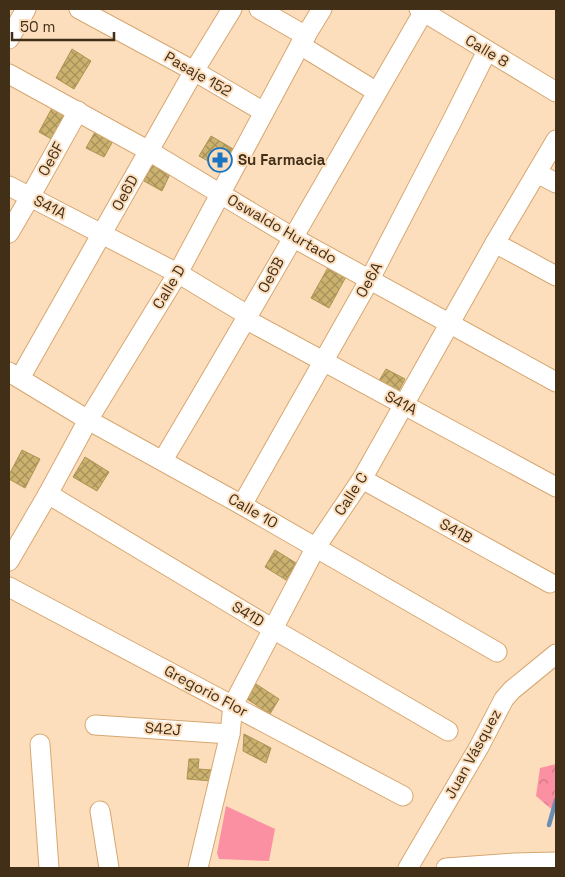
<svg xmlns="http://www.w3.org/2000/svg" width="565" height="877" font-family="'Space Grotesk',sans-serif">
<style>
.green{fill:#fb90a2}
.forest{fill:url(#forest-crowns)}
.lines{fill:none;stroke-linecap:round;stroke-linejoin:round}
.stream{stroke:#688eb1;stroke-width:4.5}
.building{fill:url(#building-cross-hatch);stroke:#ad9552}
.minor-casing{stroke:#d7a770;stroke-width:21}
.minor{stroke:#fff;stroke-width:19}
.labels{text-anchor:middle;stroke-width:4;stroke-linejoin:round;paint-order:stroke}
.street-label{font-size:15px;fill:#422f18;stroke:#fcdebd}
.poi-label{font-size:15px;font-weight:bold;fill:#422f18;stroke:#fcdebd;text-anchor:start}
</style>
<defs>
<pattern id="forest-crowns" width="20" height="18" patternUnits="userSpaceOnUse" patternTransform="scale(1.25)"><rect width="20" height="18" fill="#fb90a2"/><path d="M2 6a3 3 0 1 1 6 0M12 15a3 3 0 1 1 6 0" fill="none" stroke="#cd7683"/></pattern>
<pattern id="building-cross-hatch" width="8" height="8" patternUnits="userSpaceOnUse" patternTransform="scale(1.25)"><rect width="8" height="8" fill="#cbb26f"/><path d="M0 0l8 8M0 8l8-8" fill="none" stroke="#a6915a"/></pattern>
</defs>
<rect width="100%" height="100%" fill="#fcdebd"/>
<polygon class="green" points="226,806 275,829 269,861 219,859 217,853"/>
<polygon class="forest" points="556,764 556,813 536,796 540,768"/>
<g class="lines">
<polyline class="stream" points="549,825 556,800"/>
</g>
<g class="building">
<polygon points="72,49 91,61 74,89 56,78"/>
<polygon points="52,108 69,117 55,141 39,132"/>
<polygon points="95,132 113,141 104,157 86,148"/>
<polygon points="211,136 235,150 224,170 199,156"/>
<polygon points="153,163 171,172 162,191 144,181"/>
<polygon points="330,264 348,273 329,308 311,298"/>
<polygon points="386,369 405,379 396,396 376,386"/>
<polygon points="22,450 40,459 25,488 9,479 9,475"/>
<polygon points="85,457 109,472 97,491 73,477"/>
<polygon points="275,550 296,563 286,580 265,567"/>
<polygon points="256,684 279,699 270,714 247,699"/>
<polygon points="244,734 271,748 266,763 243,751"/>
<polygon points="189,759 199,759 198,769 213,770 212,781 187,779"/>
</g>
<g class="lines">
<g class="minor-casing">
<g id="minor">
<polyline points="79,9 194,71 264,112"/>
<polyline points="259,9 306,36"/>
<polyline points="419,9 556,92"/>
<polyline points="9,39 26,9"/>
<polyline points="300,45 377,92"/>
<polyline points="9,74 149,151 292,237 556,382"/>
<polyline points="537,173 556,183"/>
<polyline points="9,186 181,275 249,316"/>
<polyline points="9,233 30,197 78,111"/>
<polyline points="495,243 556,276"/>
<polyline points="247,320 556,487"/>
<polyline points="9,372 88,420 242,505 497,652"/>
<polyline points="20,378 194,71 232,9"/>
<path d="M 163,460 C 252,311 337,161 424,11"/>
<polyline points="362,479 550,583"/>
<polyline points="48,494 273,629 448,731"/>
<polyline points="242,505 370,279 452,121 487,51"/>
<polyline points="9,561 48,494 88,420 178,273 300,45 322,9"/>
<polyline points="9,587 403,796"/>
<polyline points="95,725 230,734"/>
<polyline points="40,744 49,868"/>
<polyline points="100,811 109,868"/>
<polyline points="198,868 230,734 233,705 316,547 362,479 495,243 556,140"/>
<polyline points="408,868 479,747 504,699 512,690 556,654"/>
<polyline points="446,868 514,863 556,862"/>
</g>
</g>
<use href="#minor" class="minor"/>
</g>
<defs>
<g id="pharmacy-ring" transform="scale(1.25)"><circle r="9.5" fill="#fcdebd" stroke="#1975c2" stroke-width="1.5"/><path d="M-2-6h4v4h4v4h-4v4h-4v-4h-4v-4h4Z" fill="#1975c2"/></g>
</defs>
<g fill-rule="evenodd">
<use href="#pharmacy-ring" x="220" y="160"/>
</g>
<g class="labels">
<g class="street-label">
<text transform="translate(487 51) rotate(31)" y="5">Calle 8</text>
<text transform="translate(198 74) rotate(30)" y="5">Pasaje 152</text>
<text transform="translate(51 159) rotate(-61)" y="5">Oe6F</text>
<text transform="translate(125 193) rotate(-61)" y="5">Oe6D</text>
<text transform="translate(50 207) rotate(27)" y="5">S41A</text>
<text transform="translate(282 229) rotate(30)" y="5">Oswaldo Hurtado</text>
<text transform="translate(271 275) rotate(-61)" y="5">Oe6B</text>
<text transform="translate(369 280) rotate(-61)" y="5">Oe6A</text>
<text transform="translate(169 287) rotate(-59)" y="5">Calle D</text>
<text transform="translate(401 403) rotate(28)" y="5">S41A</text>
<text transform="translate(351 494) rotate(-57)" y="5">Calle C</text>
<text transform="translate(253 511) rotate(30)" y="5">Calle 10</text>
<text transform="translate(456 531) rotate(29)" y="5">S41B</text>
<text transform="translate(248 614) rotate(31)" y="5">S41D</text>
<text transform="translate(206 691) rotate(28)" y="5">Gregorio Flor</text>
<text transform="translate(163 729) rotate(4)" y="5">S42J</text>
<text transform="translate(473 754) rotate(-61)" y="5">Juan Vásquez</text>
</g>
<g class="poi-label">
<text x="238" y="165">Su Farmacia</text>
</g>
</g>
<rect width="565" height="877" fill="none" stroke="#422f18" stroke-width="20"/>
<path d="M12 32v8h102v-8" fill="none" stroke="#422f18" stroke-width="2.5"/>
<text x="20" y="32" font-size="15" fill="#422f18" stroke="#fcdebd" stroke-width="4" paint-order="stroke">50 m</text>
</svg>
